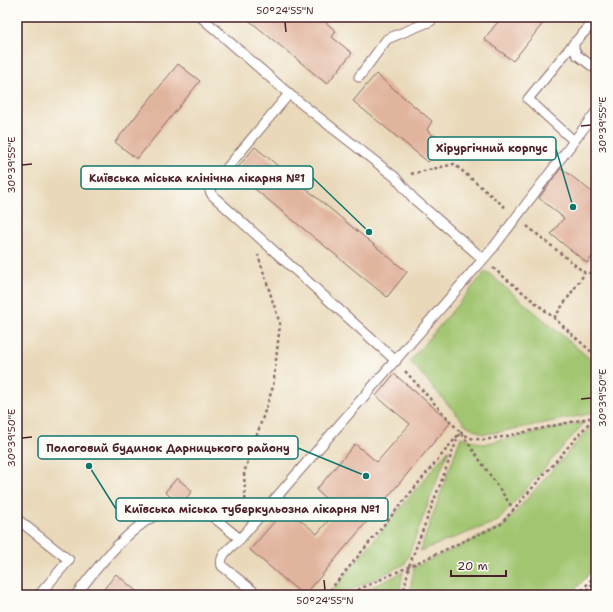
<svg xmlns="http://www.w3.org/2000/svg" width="613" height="612" font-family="'Shantell Sans',sans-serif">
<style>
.built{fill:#e9d9ba}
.green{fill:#a1c56f;stroke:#76724d}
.building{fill:#e1b49d}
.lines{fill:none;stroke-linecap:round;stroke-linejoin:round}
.service-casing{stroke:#876768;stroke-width:11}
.path{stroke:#876768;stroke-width:2.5;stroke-dasharray:3 3;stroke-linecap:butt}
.service{stroke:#fff;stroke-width:9}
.ticks{fill:none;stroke:#4a1f2b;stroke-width:1.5}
.leader{fill:none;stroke:#0f766e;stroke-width:1.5}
.callout-dot{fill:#0f766e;stroke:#fdfcf7;stroke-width:1.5}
.callout{fill:#fdfcf7;stroke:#0f766e;stroke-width:1.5}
.callout-label{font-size:11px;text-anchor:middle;font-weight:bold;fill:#4a1f2b}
.neatline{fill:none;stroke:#4a1f2b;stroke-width:1.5}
.ticks-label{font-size:10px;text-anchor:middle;fill:#4a1f2b}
</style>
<rect width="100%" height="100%" fill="#fdfcf7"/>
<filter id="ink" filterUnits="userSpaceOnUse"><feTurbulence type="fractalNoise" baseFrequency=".025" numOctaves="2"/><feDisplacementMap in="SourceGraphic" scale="8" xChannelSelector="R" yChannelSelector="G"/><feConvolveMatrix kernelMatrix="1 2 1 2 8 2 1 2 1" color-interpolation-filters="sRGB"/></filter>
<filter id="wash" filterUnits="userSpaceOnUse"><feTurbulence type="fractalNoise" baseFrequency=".012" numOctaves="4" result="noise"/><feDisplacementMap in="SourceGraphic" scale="16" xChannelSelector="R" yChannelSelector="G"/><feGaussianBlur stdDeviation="0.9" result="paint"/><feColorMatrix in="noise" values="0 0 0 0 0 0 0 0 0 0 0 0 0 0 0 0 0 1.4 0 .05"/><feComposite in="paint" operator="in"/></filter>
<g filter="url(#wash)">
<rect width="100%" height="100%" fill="#f8ecda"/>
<polygon class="built" points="17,17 596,17 596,544 554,595 17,595"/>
<g class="green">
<polygon points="486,271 596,364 596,409 593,413 499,432 483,434 466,425 410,361"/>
<polygon points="596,421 596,566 571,595 460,595 457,592 410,591 414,567 502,527"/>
<polygon points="585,422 498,521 420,551 461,437 483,444"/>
<polygon points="449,449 405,564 341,595 329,595"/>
<polygon points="403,572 400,590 364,591"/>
</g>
<g id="blocks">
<g class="building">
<polygon points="245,17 319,17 336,31 332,37 352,53 327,84"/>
<polygon points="502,17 548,17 513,61 484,39"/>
<polygon points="178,64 200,81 137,159 115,142"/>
<polygon points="376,74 432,121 427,130 443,144 428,162 353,101"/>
<polygon points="255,147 407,272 387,297 234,172"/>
<polygon points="561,168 596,195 596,252 587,263 551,234 564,218 539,198"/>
<polygon points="394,374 451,422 305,595 303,595 250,550 286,508 317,534 338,509 316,490 355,444 377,462 410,424 376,396"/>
<polygon points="177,478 192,491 184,501 177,502 165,492"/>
<polygon points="116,574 141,595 99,595"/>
</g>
</g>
</g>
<g filter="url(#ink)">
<use href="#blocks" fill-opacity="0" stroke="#876768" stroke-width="1"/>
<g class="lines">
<g class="service-casing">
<g id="service">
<polyline points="201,17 289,94 395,177 414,199 483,259"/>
<polyline points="596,20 574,43 574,49 577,55 596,69"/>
<polyline points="359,77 387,39 431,21 434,17"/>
<polyline points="289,94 211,187 210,191 212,195 396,361"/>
<polyline points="574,141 528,99 574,43"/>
<polyline points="17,519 69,560 39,595"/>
<path d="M 76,595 C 100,563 154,492 201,509 C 210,513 231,532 240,539"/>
<path d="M 258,595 L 222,566 C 218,555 233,546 240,539 L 493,248 L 596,112"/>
</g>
</g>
<g class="path">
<polyline points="411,174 454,164 506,208"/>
<polyline points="527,226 585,273 596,273"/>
<polyline points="493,268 554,318 596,356"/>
<polyline points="554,318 585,273"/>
<polyline points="460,432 470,438 484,440 502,437 594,417"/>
<polyline points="462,434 514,510"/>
<polyline points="246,512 244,473 273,387 280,324 258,255"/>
<polyline points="353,594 403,593 435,595"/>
<polyline points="326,595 459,434"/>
<polyline points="347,595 501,524 596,415"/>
<polyline points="403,595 409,566 460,432 405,371"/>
<polyline points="578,595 596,574"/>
<polyline points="583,595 596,579"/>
</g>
<use href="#service" class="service"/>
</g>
</g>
<path class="ticks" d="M 285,22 L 286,32M 581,126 L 591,125M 22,165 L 32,164M 581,399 L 591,398M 22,438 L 32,437M 324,580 L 325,590"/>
<path class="leader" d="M573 207L556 149M369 232L313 178M366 476L298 448M89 466L116 509"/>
<g class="callout-dot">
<circle cx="573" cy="207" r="4"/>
<circle cx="369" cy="232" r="4"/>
<circle cx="366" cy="476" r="4"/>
<circle cx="89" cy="466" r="4"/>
</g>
<g class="callout">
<rect x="428" y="137" width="128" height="23" rx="4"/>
<rect x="81" y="166" width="232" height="23" rx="4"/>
<rect x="38" y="436" width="260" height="23" rx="4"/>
<rect x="116" y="498" width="272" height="23" rx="4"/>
</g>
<g class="callout-label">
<text x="492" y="152">Хірургічний корпус</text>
<text x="197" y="182">Київська міська клінічна лікарня №1</text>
<text x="168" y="452">Пологовий будинок Дарницького району</text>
<text x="252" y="513">Київська міська туберкульозна лікарня №1</text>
</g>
<rect width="613" height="612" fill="none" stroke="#fdfcf7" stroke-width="44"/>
<path d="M451 570v6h55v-6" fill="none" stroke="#4a1f2b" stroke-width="2"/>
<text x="457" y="570" font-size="12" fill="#4a1f2b" stroke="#fdfcf7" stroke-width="3" paint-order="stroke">20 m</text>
<rect x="22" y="22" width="569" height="568" class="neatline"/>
<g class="ticks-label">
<text x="285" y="14">50°24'55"N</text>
<text transform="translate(602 125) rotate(-90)" y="4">30°39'55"E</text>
<text transform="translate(11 165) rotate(-90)" y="4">30°39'55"E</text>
<text transform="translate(602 398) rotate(-90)" y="4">30°39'50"E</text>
<text transform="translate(11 438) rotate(-90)" y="4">30°39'50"E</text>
<text x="325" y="604">50°24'55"N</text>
</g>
</svg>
